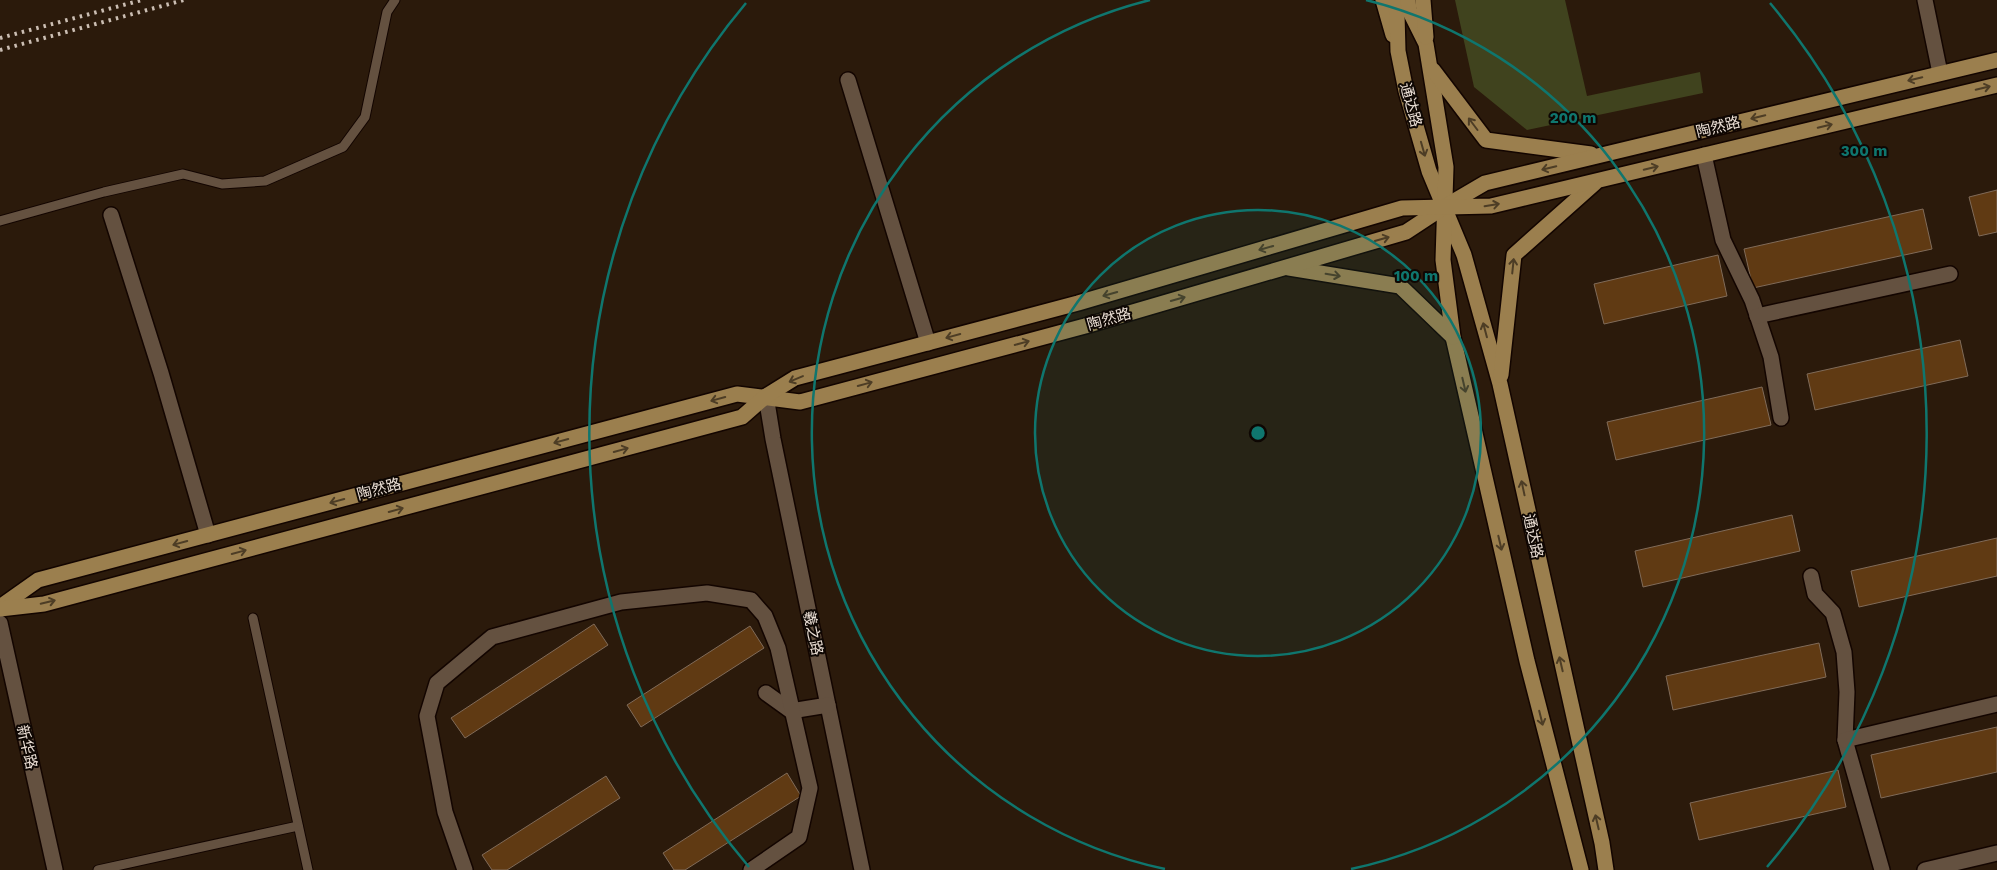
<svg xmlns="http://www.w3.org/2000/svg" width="1997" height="870" font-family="'Work Sans','Noto Sans SC',sans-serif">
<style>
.green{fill:#40431e}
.building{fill:#603a13;stroke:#806b59}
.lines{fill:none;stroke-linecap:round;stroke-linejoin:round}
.lane-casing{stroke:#130500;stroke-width:11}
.street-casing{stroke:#130500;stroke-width:18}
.secondary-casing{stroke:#130500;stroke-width:18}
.primary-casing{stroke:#130500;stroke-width:18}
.lane{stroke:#645140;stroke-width:9}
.street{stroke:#645140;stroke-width:15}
.secondary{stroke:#645140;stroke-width:15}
.primary{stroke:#9b7f4e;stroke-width:15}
.rail{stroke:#cbbeb3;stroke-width:4;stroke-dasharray:2.5 5;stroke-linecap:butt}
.oneway{stroke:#4d3d25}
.ring{fill:none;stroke:#0f766e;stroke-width:2.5}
.labels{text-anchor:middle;stroke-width:4;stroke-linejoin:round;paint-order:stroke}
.street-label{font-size:15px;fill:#ebdfd5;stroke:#0e0703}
.centre{fill:#0f766e;stroke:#0e0703;stroke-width:2.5}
.ring-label{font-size:15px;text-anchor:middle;font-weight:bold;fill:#0f766e;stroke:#0e0703;stroke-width:4;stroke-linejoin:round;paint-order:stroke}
</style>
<rect width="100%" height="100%" fill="#2b1a0b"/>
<polygon class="green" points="1455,0 1565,0 1587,96 1700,72 1703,93 1527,130 1474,87"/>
<g class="building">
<polygon points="1997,190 1997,232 1979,236 1969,197"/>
<polygon points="1923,209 1932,249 1753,288 1744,249"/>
<polygon points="1718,255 1727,296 1604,324 1594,284"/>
<polygon points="1960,340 1968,376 1815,410 1807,374"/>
<polygon points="1762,387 1771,425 1616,460 1607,422"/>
<polygon points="1792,515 1800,551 1643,587 1635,551"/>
<polygon points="1997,538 1997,576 1859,607 1851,571"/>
<polygon points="594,624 608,645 465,738 451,718"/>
<polygon points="750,626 764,648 641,727 627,705"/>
<polygon points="1819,643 1826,677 1673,710 1666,676"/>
<polygon points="1997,727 1997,772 1881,798 1871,755"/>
<polygon points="1838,770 1846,807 1699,840 1690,803"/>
<polygon points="787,773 801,796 685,870 674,870 663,853"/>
<polygon points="606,776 620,798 507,870 492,870 482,855"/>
</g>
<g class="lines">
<g class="lane-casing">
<g id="lane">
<polyline points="0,221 104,192 183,174 222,184 265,181 343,147 365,117 387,12 395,0"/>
<polyline points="253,618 308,870"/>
<polyline points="98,870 298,826"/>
</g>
</g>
<g class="street-casing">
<g id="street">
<polyline points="1925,0 1940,73"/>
<polyline points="848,80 928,343"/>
<polyline points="1704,155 1723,240 1752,300 1771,357 1781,418"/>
<polyline points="111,215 161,373 208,535"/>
<polyline points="1757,316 1950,274"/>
<polyline points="766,396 773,439 862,870"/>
<polyline points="1811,576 1815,594 1833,613 1844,652 1847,692 1845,740 1882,870"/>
<polyline points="766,693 791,711 828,705"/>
<polyline points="1845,740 1997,704"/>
<polyline points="465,870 445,812 427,716 437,683 492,637 621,602 707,593 751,600 765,616 778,648 810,788 799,837 751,870"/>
</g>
</g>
<g class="secondary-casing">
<g id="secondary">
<polyline points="0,623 55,870"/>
<polyline points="1925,870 1997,853"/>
</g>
</g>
<g class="primary-casing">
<g id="primary">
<polyline points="1383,0 1393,35"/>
<polyline points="1394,0 1397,14 1398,51 1406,91 1429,171 1464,255 1500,384 1602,843 1606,870"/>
<polyline points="1408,0 1409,10 1426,44 1446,167 1443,260 1453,337 1527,661 1581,870"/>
<polyline points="1423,0 1426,37"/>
<polyline points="1433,70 1486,140 1591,154"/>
<polyline points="1289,268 1400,286 1453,337"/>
<polyline points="1501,375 1514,255 1595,183"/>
<polyline points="0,607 38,580 737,394 800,402 1085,326 1406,232 1444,207 1485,183 1997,60"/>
<polyline points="0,609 44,604 742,417 766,396 795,378 1078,303 1402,208 1491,206 1997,85"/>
</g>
</g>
<use href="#lane" class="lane"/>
<use href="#street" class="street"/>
<use href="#secondary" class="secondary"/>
<use href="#primary" class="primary"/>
<g class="rail">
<polyline points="0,38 142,0"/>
<polyline points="0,50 184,0"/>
</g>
</g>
<defs><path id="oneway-shaft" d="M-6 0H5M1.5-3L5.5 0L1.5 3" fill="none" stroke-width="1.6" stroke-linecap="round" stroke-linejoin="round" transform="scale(1.25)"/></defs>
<g class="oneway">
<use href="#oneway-shaft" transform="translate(1915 79) rotate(166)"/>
<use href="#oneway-shaft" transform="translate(1983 88) rotate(-13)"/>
<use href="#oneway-shaft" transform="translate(1758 117) rotate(166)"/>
<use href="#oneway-shaft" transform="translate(1473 124) rotate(-127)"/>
<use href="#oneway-shaft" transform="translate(1825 126) rotate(-14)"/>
<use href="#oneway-shaft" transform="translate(1423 149) rotate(74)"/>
<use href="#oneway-shaft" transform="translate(1549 168) rotate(166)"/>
<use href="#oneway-shaft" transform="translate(1651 168) rotate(-14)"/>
<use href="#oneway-shaft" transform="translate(1492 205) rotate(-9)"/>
<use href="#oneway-shaft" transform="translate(1382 239) rotate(-16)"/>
<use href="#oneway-shaft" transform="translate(1266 248) rotate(164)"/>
<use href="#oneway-shaft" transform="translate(1513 266) rotate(-84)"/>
<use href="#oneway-shaft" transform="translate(1333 275) rotate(9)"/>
<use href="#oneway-shaft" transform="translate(1110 294) rotate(164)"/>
<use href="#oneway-shaft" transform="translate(1178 299) rotate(-16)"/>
<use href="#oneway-shaft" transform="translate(1485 330) rotate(-105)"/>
<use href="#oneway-shaft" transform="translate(953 336) rotate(165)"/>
<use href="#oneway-shaft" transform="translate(1022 343) rotate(-15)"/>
<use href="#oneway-shaft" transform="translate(796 379) rotate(157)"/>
<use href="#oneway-shaft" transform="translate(865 384) rotate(-15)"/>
<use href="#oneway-shaft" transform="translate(1464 385) rotate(77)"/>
<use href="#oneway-shaft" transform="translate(718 399) rotate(165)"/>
<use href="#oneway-shaft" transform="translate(561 441) rotate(165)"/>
<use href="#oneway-shaft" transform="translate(621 450) rotate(-15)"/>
<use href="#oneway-shaft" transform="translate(1523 488) rotate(-102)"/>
<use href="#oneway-shaft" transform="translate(337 501) rotate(165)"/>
<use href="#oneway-shaft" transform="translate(396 510) rotate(-15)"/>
<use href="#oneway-shaft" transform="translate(180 543) rotate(165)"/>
<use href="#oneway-shaft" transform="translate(1500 543) rotate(77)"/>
<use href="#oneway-shaft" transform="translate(239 552) rotate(-15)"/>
<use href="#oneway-shaft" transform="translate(48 602) rotate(-13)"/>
<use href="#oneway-shaft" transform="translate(1561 664) rotate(-103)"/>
<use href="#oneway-shaft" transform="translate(1541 718) rotate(76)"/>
<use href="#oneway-shaft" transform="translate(1597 822) rotate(-103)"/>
</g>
<circle cx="1258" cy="433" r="223" fill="#0f766e" fill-opacity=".12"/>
<g class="ring">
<circle cx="1258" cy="433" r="223"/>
<path d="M1165 869A446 446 0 0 1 1150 0M1366 0A446 446 0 0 1 1351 869"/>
<path d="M749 867A669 669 0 0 1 746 3M1770 3A669 669 0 0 1 1767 867"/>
</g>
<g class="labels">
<g class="street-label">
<text transform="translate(1411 105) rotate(75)" y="5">通达路</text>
<text transform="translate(1718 127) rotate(-14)" y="5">陶然路</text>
<text transform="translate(1109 319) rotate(-16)" y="5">陶然路</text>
<text transform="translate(379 489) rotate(-15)" y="5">陶然路</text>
<text transform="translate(1533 536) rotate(78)" y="5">通达路</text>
<text transform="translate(813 633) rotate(78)" y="5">羲之路</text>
<text transform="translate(27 747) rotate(77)" y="5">新华路</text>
</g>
</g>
<circle cx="1258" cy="433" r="8" class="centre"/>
<g class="ring-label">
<text x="1573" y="123">200 m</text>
<text x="1864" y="156">300 m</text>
<text x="1416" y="281">100 m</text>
</g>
</svg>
